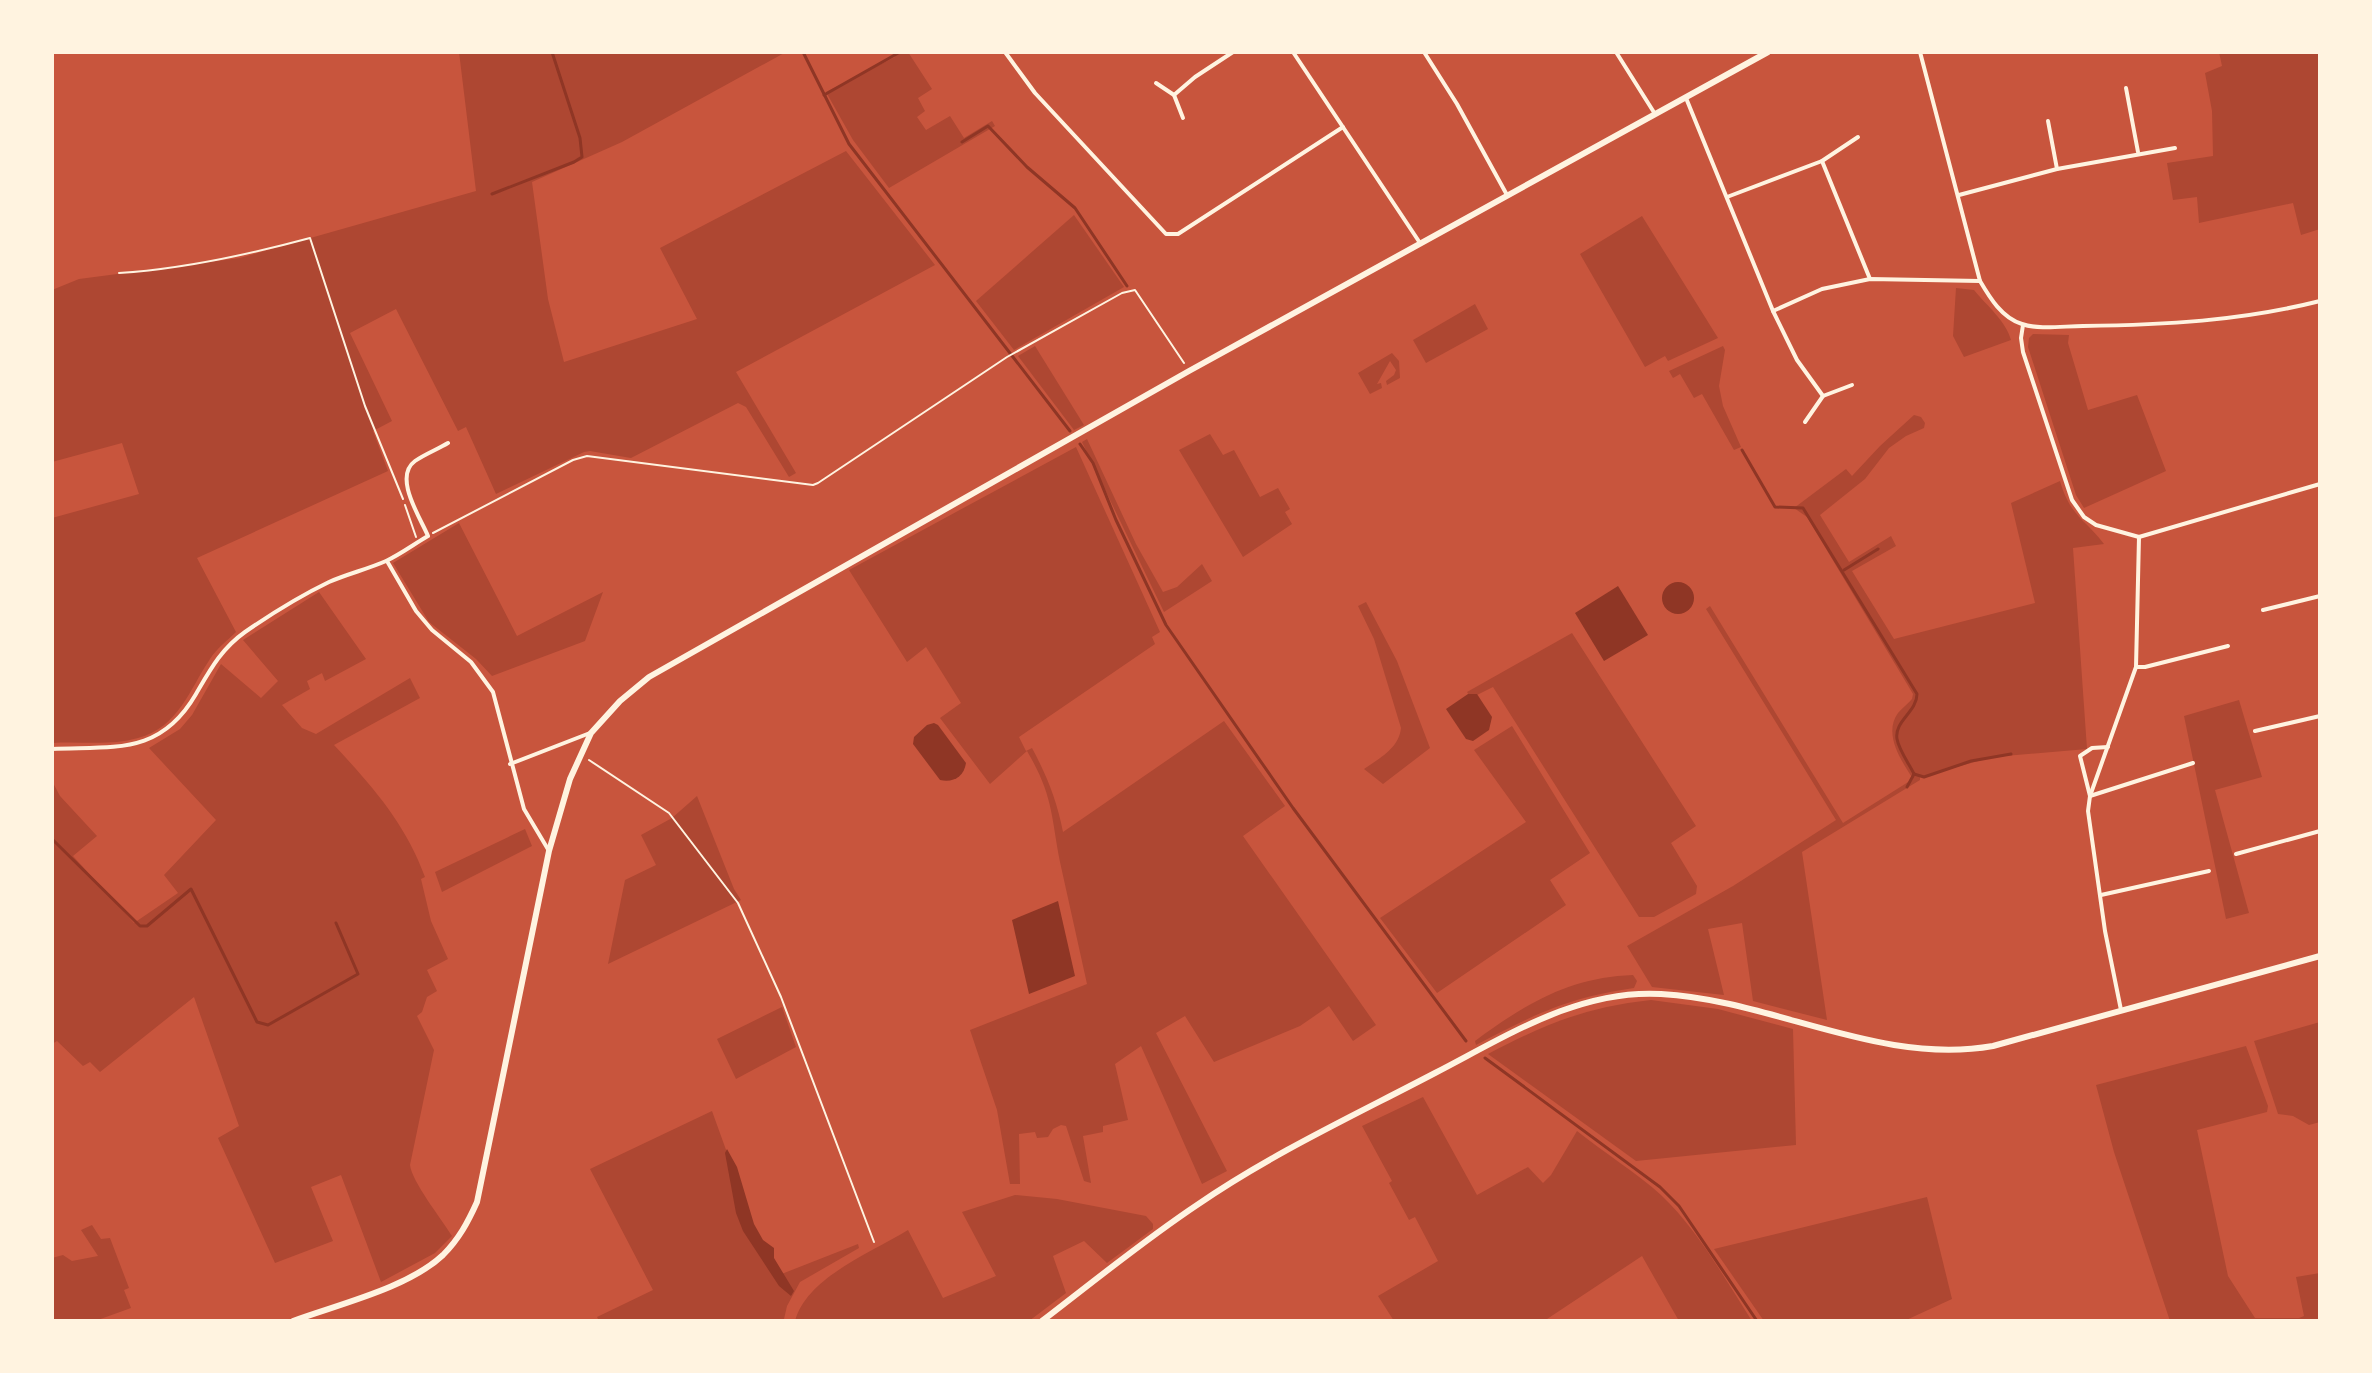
<svg xmlns="http://www.w3.org/2000/svg" width="2372" height="1373" font-family="Montserrat,sans-serif">
<style>
.green{fill:#ae4732}
.water{fill:#8f3625}
.lines{fill:none;stroke-linecap:round;stroke-linejoin:round}
.stream{stroke:#8f3625;stroke-width:3}
.path{stroke:#fff3e0;stroke-width:2}
.minor{stroke:#fff3e0;stroke-width:4}
.tertiary{stroke:#fff3e0;stroke-width:6}
</style>
<rect width="100%" height="100%" fill="#c8553d"/>
<g class="green">
<path d="M 459,52 L 786,52 L 622,142 L 532,182 L 548,299 L 564,362 L 697,319 L 660,248 L 846,151 L 935,265 L 736,372 L 796,473 L 789,477 L 746,407 L 738,403 L 631,458 L 590,451 L 584,452 L 496,494 L 466,427 L 458,431 L 396,309 L 350,333 L 392,421 L 373,431 L 388,471 L 197,558 L 236,632 C 227,641 217,648 210,659 C 189,690 179,727 138,738 C 110,746 81,741 52,743 L 52,518 L 139,494 L 122,443 L 52,462 L 52,290 L 79,279 L 240,258 L 476,191 Z"/>
<polygon points="893,52 908,52 932,89 918,98 925,111 917,117 926,130 950,116 964,138 992,121 995,126 889,188 853,140 826,92 895,57"/>
<polygon points="2219,52 2320,52 2320,229 2301,235 2293,203 2199,223 2197,197 2173,200 2167,163 2213,156 2212,111 2205,73 2222,66"/>
<polygon points="1074,215 1124,287 1014,350 976,301"/>
<polygon points="1642,216 1718,338 1668,361 1665,356 1645,367 1580,254"/>
<path d="M 1956,288 L 1974,290 C 1987,306 2006,321 2011,340 L 1964,357 L 1953,336 Z"/>
<polygon points="1475,304 1488,329 1426,363 1413,340"/>
<polygon points="2033,334 2069,335 2068,343 2088,410 2137,395 2166,471 2084,508 2076,495 2028,347 2029,338"/>
<polygon points="1035,346 1084,425 1074,430 1018,356"/>
<polygon points="1723,346 1725,350 1719,386 1723,406 1741,447 1734,450 1702,394 1694,398 1680,374 1673,378 1669,371"/>
<polygon points="1392,353 1399,361 1400,378 1387,385 1386,381 1394,375 1396,370 1390,361 1377,384 1381,383 1382,388 1370,394 1358,373"/>
<path d="M 1914,415 L 1921,417 L 1925,423 L 1924,428 L 1906,436 L 1889,448 L 1865,479 L 1820,515 L 1849,562 L 1891,536 L 1896,546 L 1852,571 L 1894,639 L 2035,603 L 2011,503 L 2060,481 C 2070,516 2085,519 2104,544 L 2073,548 L 2087,749 L 1993,757 L 1920,777 L 1920,780 L 1802,852 L 1827,1020 L 1753,1001 L 1742,923 L 1708,929 L 1724,995 L 1652,987 L 1627,946 L 1733,886 L 1836,820 L 1706,609 L 1710,606 L 1843,823 L 1913,779 C 1901,760 1883,734 1898,713 C 1902,708 1908,704 1912,699 L 1913,694 L 1807,517 L 1794,508 L 1846,469 L 1852,476 L 1880,446 Z"/>
<polygon points="1210,434 1223,455 1234,450 1260,497 1278,488 1290,509 1285,512 1292,524 1243,557 1179,450"/>
<polygon points="1087,439 1136,544 1163,592 1177,587 1202,564 1212,581 1164,612 1082,442"/>
<path d="M 1076,447 L 1160,632 L 1152,637 L 1155,644 L 1019,737 L 1026,751 L 1032,748 C 1047,776 1057,801 1063,832 L 1224,721 L 1285,806 L 1243,836 L 1376,1025 L 1353,1041 L 1329,1006 L 1300,1026 L 1214,1062 L 1185,1016 L 1156,1033 L 1227,1171 L 1202,1184 L 1141,1046 L 1115,1064 L 1128,1120 L 1103,1126 L 1103,1132 L 1083,1136 L 1091,1183 L 1084,1181 L 1066,1126 L 1061,1125 L 1053,1129 L 1048,1137 L 1037,1138 L 1035,1132 L 1019,1134 L 1020,1184 L 1010,1184 L 997,1110 L 970,1030 L 1087,984 C 1078,943 1069,903 1060,862 C 1051,815 1053,795 1027,751 L 990,784 L 940,718 L 961,703 L 926,647 L 907,662 L 849,570 Z"/>
<polygon points="459,523 517,636 603,592 585,641 492,676 476,659 429,622 393,563"/>
<path d="M 319,592 L 366,659 L 325,681 L 322,673 L 307,681 L 310,689 L 282,705 L 302,728 L 316,734 L 410,678 L 420,698 L 334,745 C 373,787 405,823 425,877 L 421,879 L 431,921 L 448,959 L 427,970 L 437,991 L 427,997 L 422,1012 L 417,1016 L 434,1050 L 410,1165 C 412,1182 441,1218 452,1236 L 435,1253 L 381,1282 L 341,1175 L 311,1187 L 333,1241 L 275,1263 L 218,1138 L 239,1126 L 194,997 L 100,1072 L 90,1062 L 83,1066 L 57,1041 L 52,1044 L 52,781 L 60,796 L 97,836 L 73,856 L 134,923 L 178,893 L 164,875 L 216,820 L 149,748 L 180,729 L 192,715 L 221,664 L 261,698 L 278,681 L 243,640 Z"/>
<path d="M 1366,602 L 1397,661 L 1430,748 L 1383,784 L 1364,769 C 1380,758 1399,748 1401,728 L 1374,639 L 1358,606 Z"/>
<polygon points="1572,633 1696,826 1671,843 1697,886 1696,894 1654,917 1639,917 1493,687 1471,698 1467,692"/>
<polygon points="2239,700 2262,777 2215,790 2249,913 2226,919 2184,716"/>
<polygon points="1512,726 1590,853 1550,880 1566,905 1437,993 1380,918 1526,822 1474,750"/>
<polygon points="697,796 734,889 741,900 608,964 625,880 656,865 641,835 672,818"/>
<polygon points="525,829 532,846 442,892 435,872"/>
<path d="M 1633,975 L 1637,981 L 1634,988 C 1569,997 1533,1015 1476,1045 L 1475,1041 C 1525,1004 1570,977 1633,975 Z"/>
<path d="M 1651,1000 L 1718,1009 L 1793,1029 L 1796,1145 L 1636,1161 L 1488,1054 C 1545,1024 1586,1007 1651,1000 Z"/>
<polygon points="782,1007 796,1047 736,1079 717,1039"/>
<polygon points="2320,1022 2320,1122 2309,1125 2293,1116 2278,1114 2254,1041"/>
<polygon points="2246,1046 2268,1106 2267,1112 2197,1130 2228,1276 2255,1318 2299,1318 2304,1316 2296,1277 2320,1273 2320,1321 2170,1321 2114,1152 2096,1085"/>
<path d="M 1423,1097 L 1477,1195 L 1528,1167 L 1543,1183 L 1551,1175 L 1577,1131 C 1604,1153 1636,1172 1661,1195 C 1698,1230 1725,1279 1752,1321 L 1679,1321 L 1642,1256 L 1544,1321 L 1394,1321 L 1378,1296 L 1438,1261 L 1415,1217 L 1409,1220 L 1389,1183 L 1392,1181 L 1362,1126 Z"/>
<polygon points="712,1111 752,1222 779,1275 858,1244 859,1248 800,1282 787,1306 784,1319 780,1321 599,1321 597,1317 653,1290 590,1169"/>
<path d="M 1015,1195 L 1057,1199 L 1146,1216 L 1153,1224 L 1153,1229 L 1107,1263 L 1084,1241 L 1053,1256 L 1066,1293 L 1029,1321 L 795,1321 C 807,1277 871,1253 908,1230 L 943,1298 L 996,1276 L 962,1212 Z"/>
<polygon points="1927,1197 1952,1299 1904,1321 1764,1321 1714,1249"/>
<polygon points="92,1225 101,1239 110,1238 129,1288 124,1290 131,1308 95,1321 52,1321 52,1258 63,1255 72,1261 98,1256 81,1230"/>
</g>
<g class="water">
<circle cx="1678" cy="598" r="16"/>
<polygon points="1618,586 1648,635 1604,661 1575,613"/>
<polygon points="1468,694 1477,694 1492,717 1489,730 1473,741 1466,739 1446,709"/>
<path d="M 934,723 L 938,725 L 966,763 C 964,777 953,783 940,780 L 913,744 L 914,737 L 927,725 Z"/>
<polygon points="1058,901 1075,976 1029,994 1012,920"/>
<polygon points="727,1149 737,1167 754,1224 763,1240 774,1248 774,1258 794,1291 791,1296 779,1286 743,1231 736,1213 725,1153"/>
</g>
<g class="lines">
<g class="stream">
<polyline points="803,52 849,144 1070,431"/>
<polyline points="824,95 900,52"/>
<polyline points="962,142 988,126 1027,167 1075,208 1127,286"/>
<polyline points="492,194 574,162 582,157 580,138 552,52"/>
<polyline points="1080,444 1093,463 1116,520 1166,625 1293,808 1466,1041"/>
<path d="M 1742,450 L 1775,507 L 1803,508 L 1917,694 C 1917,712 1894,721 1897,739 C 1899,750 1909,764 1914,774"/>
<polyline points="1844,570 1878,549"/>
<polyline points="1914,774 1924,777 1971,761 2011,754"/>
<polyline points="1907,787 1914,774"/>
<polyline points="52,839 140,926 147,926 191,889 257,1022 268,1025 358,974 336,923"/>
<polyline points="1485,1058 1660,1187 1679,1206 1757,1321"/>
</g>
<g class="path">
<path d="M 119,273 C 184,269 247,255 310,238 L 365,406 L 403,499"/>
<polyline points="405,505 416,537"/>
<polyline points="433,533 573,460 587,456 813,485 818,483 1007,357 1122,293 1135,290 1184,363"/>
<polyline points="589,760 669,813 738,903 781,997 874,1242"/>
</g>
<g class="minor">
<polyline points="1005,52 1035,93 1166,234 1178,234 1343,127"/>
<polyline points="1293,52 1420,243"/>
<polyline points="1424,52 1457,104 1507,195"/>
<polyline points="1616,52 1655,114"/>
<path d="M 1920,52 L 1980,281 C 1990,298 2002,318 2022,324 C 2039,330 2064,326 2083,326 C 2164,325 2241,321 2320,301"/>
<polyline points="1156,83 1174,95 1183,118"/>
<polyline points="2126,88 2138,152"/>
<polyline points="1174,95 1195,77 1233,52"/>
<polyline points="1686,98 1773,311 1797,360 1823,396"/>
<polyline points="2048,121 2057,169"/>
<polyline points="1822,161 1858,137"/>
<polyline points="1959,195 2057,169 2175,148"/>
<polyline points="1727,197 1822,161 1870,279"/>
<polyline points="1773,311 1822,289 1870,279 1980,281"/>
<polyline points="2023,325 2021,338 2023,352 2072,500 2084,517 2096,525 2139,537 2320,484"/>
<polyline points="1805,422 1823,396 1852,385"/>
<polyline points="387,561 416,611 432,630 471,662 493,692 524,809 549,851"/>
<polyline points="2263,610 2320,596"/>
<polyline points="2137,667 2145,667 2228,646"/>
<polyline points="2255,731 2320,716"/>
<polyline points="2108,747 2092,748 2080,756 2090,796 2193,763"/>
<path d="M 52,749 C 114,746 160,756 196,694 C 210,670 221,649 245,632 C 271,614 300,596 329,582 C 347,574 368,569 386,561 C 401,554 414,544 428,536 C 420,517 393,477 415,461 C 425,454 438,449 448,443"/>
<polyline points="510,764 590,733"/>
<polyline points="2236,854 2320,831"/>
<polyline points="2101,895 2209,871"/>
<polyline points="2121,1010 2105,931 2088,811 2090,796 2136,667 2139,537"/>
</g>
<g class="tertiary">
<path d="M 293,1321 C 339,1304 408,1288 443,1255 C 459,1239 468,1222 477,1202 L 549,851 L 570,779 L 591,733 L 620,701 L 649,677 L 1189,371 L 1768,52"/>
<path d="M 1042,1321 C 1093,1282 1143,1241 1197,1205 C 1271,1154 1355,1115 1435,1073 C 1505,1037 1578,989 1661,994 C 1773,1000 1879,1066 1993,1046 L 2320,956"/>
</g>
</g>
<rect width="2372" height="1373" fill="none" stroke="#fff3e0" stroke-width="108"/>
</svg>
